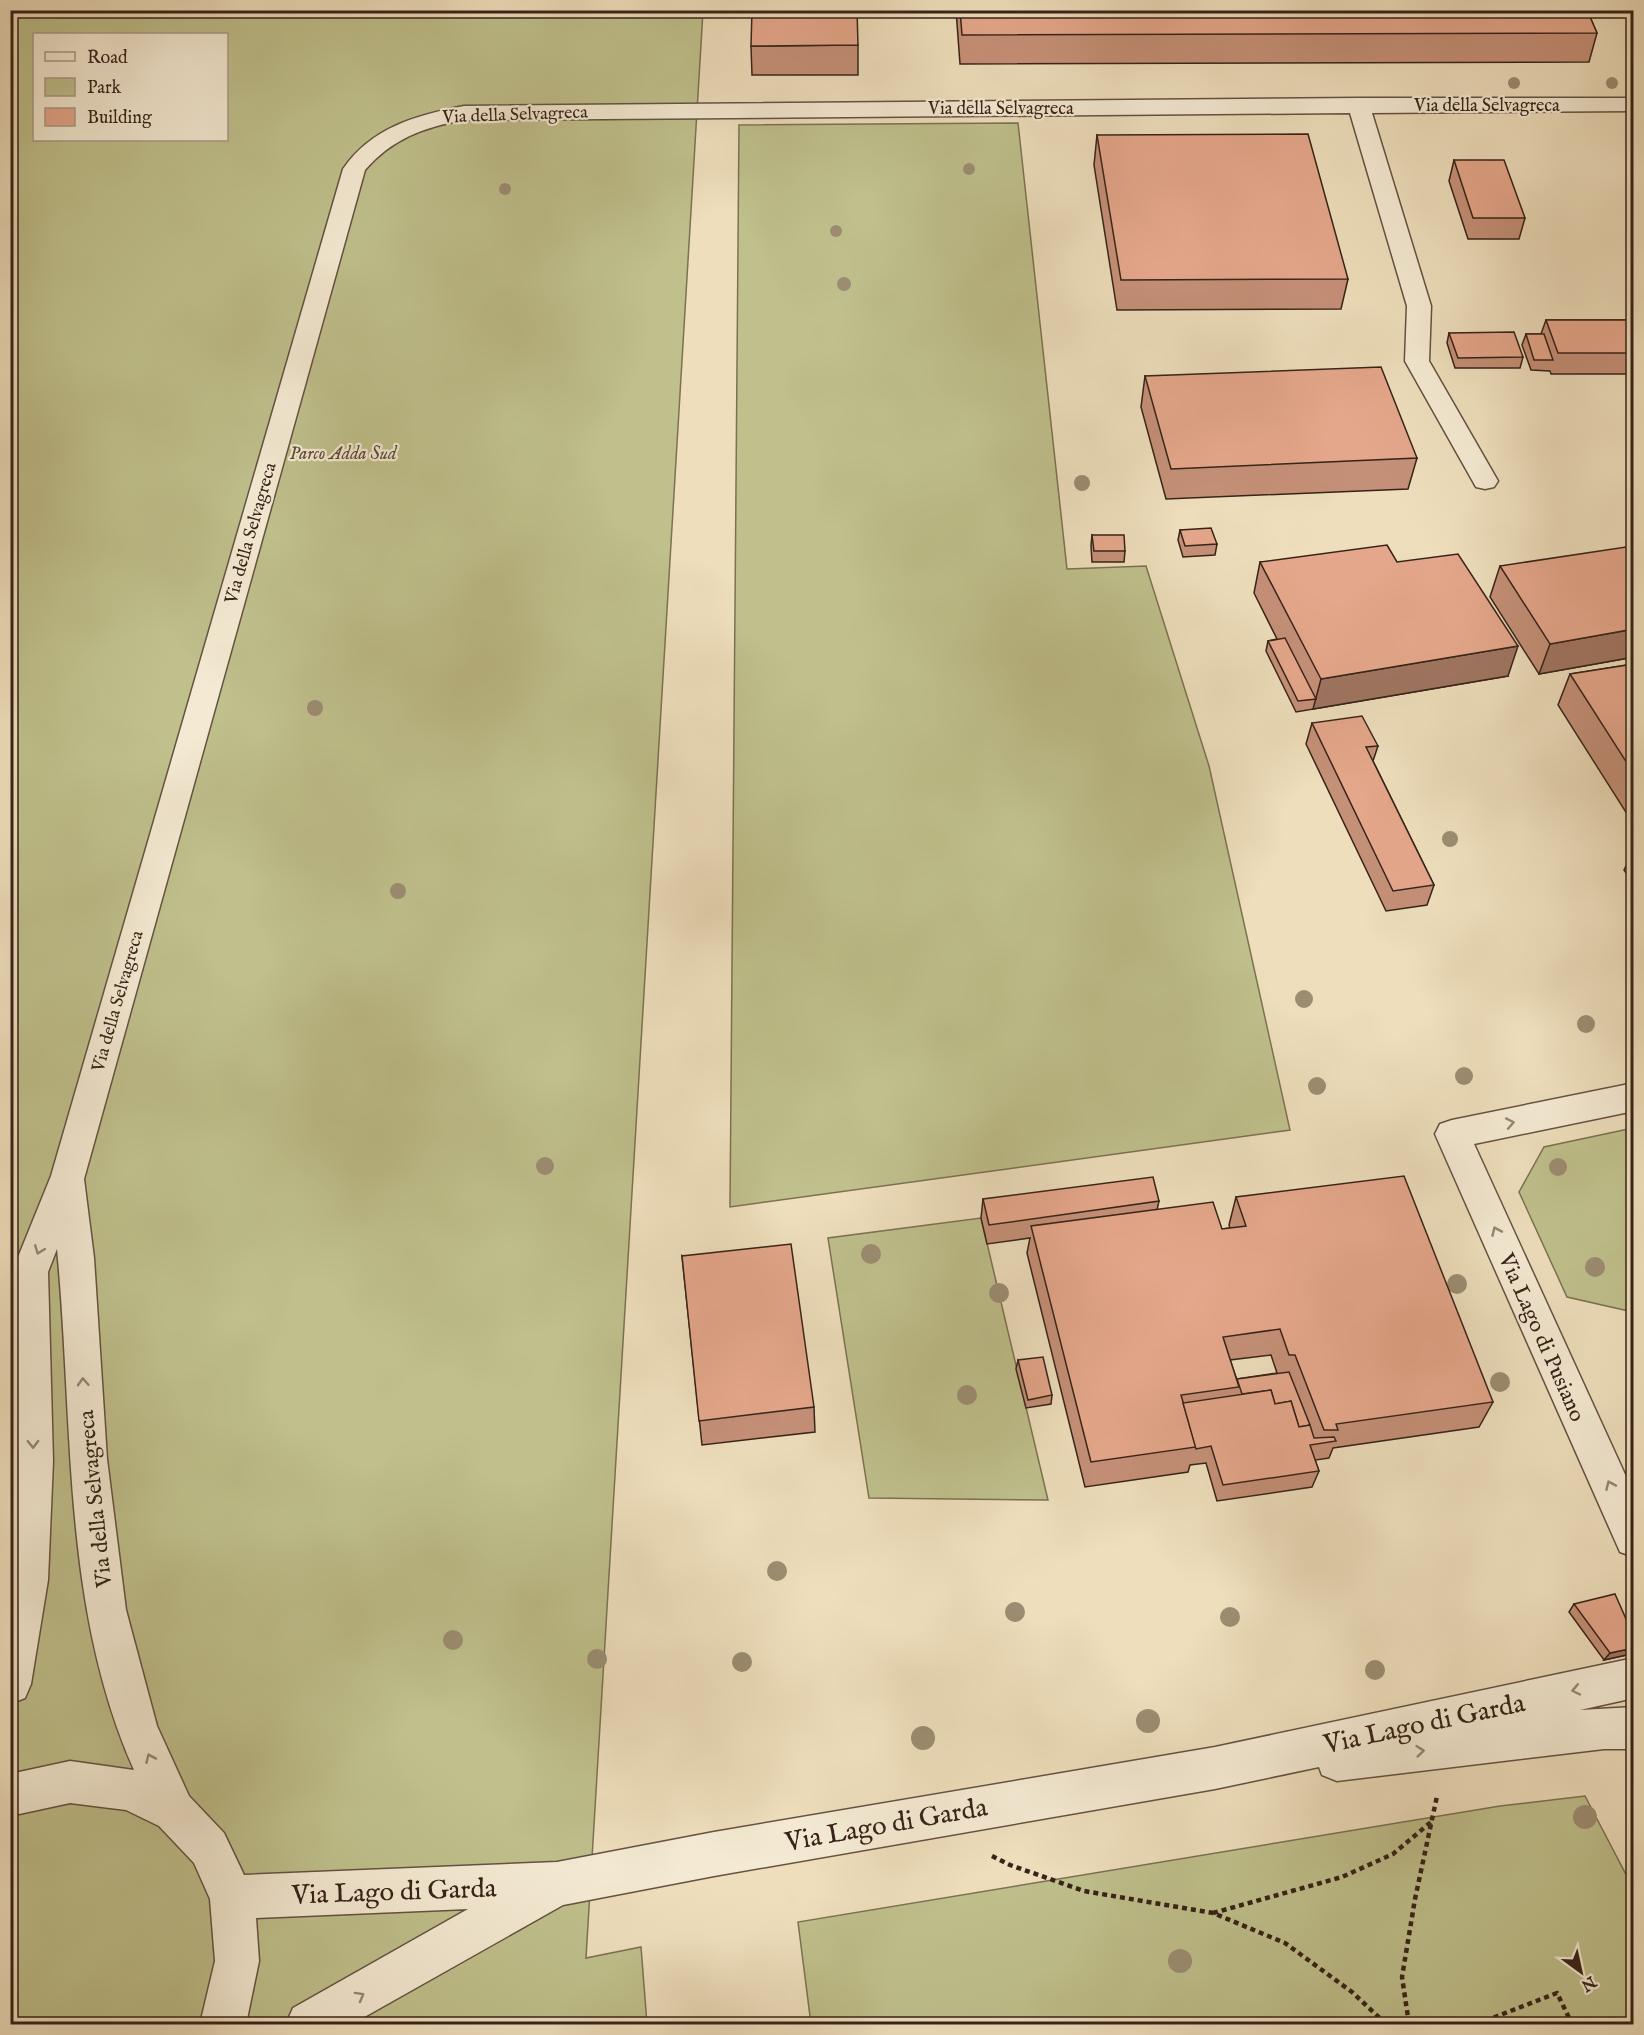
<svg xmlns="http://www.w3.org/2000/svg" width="1644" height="2035" font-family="'IM FELL English',serif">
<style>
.green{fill:#bfc08c;stroke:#7b7252;stroke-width:1.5;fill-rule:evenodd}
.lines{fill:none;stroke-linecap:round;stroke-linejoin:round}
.minor-casing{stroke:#655242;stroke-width:3}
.path{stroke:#372319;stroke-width:4.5;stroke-dasharray:5 4;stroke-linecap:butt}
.minor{fill:#f4ead3;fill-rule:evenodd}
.tree{fill:#9c8d72}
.wall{fill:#c59078;stroke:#372319;stroke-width:1.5;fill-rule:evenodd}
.shaded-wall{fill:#a07561;stroke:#372319;stroke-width:1.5}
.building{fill:#e5a78b;stroke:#372319;stroke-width:1.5}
.oneway{stroke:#968676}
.labels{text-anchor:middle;stroke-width:4.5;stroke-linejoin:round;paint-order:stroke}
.far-street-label{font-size:18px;fill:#372319;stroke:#f4ead3}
.far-park-label{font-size:18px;font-style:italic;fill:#594a36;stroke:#f4ead3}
.street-label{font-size:22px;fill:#372319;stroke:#f4ead3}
.near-street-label{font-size:27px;fill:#372319;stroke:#f4ead3}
</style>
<rect width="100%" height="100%" fill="#eedebc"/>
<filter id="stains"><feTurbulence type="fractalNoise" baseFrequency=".00333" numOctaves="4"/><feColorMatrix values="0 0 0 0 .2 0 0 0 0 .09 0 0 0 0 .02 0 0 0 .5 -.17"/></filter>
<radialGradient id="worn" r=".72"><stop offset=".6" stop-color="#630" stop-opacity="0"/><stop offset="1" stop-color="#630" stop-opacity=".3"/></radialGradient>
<g class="green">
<path d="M 11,11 L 703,11 L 586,1958 L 641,1947 L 647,2024 L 11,2024 ZM 34,34 L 226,34 L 226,140 L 34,140 Z"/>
<polygon points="1018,123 1067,569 1146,566 1209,766 1290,1130 730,1207 739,125"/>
<polygon points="1633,1128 1634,1128 1633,1312 1567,1297 1519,1192 1544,1147"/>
<polygon points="981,1218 1048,1500 869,1498 828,1238"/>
<polygon points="1585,1796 1633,1888 1633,2024 811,2024 798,1922 1500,1806"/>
</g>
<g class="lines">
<g class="minor-casing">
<g id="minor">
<path d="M 1359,98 L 1634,98 L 1634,111 L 1372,113 L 1431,306 L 1429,361 L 1498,481 L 1494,487 L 1485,489 L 1476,487 L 1405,361 L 1407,306 L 1350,113 L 464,120 C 424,127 392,139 365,170 L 84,1179 L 94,1258 L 107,1459 L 126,1610 L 157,1726 L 189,1796 L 224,1833 L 244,1875 L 557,1862 L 714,1832 L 1215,1747 L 1634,1658 L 1634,1698 L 1580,1710 L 1634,1707 L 1634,1749 L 1604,1749 L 1337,1781 L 1322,1775 L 1319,1767 L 1215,1789 L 714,1876 L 563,1905 L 352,2024 L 286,2024 L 293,2008 L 468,1909 L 256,1918 L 259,1961 L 246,2024 L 200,2024 L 215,1961 L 210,1899 L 194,1863 L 159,1826 L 126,1810 L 70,1803 L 10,1816 L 10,1774 L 70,1761 L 134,1770 C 61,1606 74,1423 57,1249 L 48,1272 L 53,1461 L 48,1580 L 31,1684 L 25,1698 L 10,1704 L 10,1536 L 15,1461 L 12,1272 L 51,1176 L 343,169 C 372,127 417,115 464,106 Z"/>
<polygon points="1634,1083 1634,1111 1474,1144 1634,1494 1634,1557 1620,1552 1435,1134 1440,1124 1452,1120"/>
</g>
</g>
<g class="path">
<polyline points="992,1856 1010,1865 1084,1891 1213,1913 1285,1943 1352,1992 1386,2024"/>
<polyline points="1213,1913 1342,1877 1393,1854 1431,1822"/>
<polyline points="1409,2024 1402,1977 1415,1899 1437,1796"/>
<polyline points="1477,2024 1557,1993 1572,2024"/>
</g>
<use href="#minor" class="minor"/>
</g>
<g class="tree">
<circle cx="1514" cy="83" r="6"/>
<circle cx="1612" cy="83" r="6"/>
<circle cx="969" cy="169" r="6"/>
<circle cx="505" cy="189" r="6"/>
<circle cx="836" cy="231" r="6"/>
<circle cx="844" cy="284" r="7"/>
<circle cx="1082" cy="483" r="8"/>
<circle cx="315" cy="708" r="8"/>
<circle cx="1450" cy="839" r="8"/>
<circle cx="398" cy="891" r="8"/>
<circle cx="1304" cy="999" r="9"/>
<circle cx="1586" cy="1024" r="9"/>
<circle cx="1464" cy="1076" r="9"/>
<circle cx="1317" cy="1086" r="9"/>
<circle cx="545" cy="1166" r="9"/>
<circle cx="1558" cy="1167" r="9"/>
<circle cx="871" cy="1254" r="10"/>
<circle cx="1595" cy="1267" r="10"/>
<circle cx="1457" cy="1284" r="10"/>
<circle cx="999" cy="1293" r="10"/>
<circle cx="1500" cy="1382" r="10"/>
<circle cx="967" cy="1395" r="10"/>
<circle cx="777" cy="1571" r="10"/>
<circle cx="1015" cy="1612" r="10"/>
<circle cx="1230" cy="1617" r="10"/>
<circle cx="453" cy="1640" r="10"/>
<circle cx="597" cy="1659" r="10"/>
<circle cx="742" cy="1662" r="10"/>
<circle cx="1375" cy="1670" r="10"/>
<circle cx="1148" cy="1721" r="12"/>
<circle cx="923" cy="1738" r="12"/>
<circle cx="1585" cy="1817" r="12"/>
<circle cx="1180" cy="1961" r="12"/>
</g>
<g class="wall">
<polygon points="956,10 1587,10 1597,33 1589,62 960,64"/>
<polygon points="858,45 858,75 752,75 751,46"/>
<polygon points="1097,135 1348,279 1341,309 1117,310 1094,165"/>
<polygon points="1454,160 1525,218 1519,239 1468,239 1449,181"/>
<polygon points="1546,320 1634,320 1634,374 1551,374 1550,371 1531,370 1522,345 1526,334 1541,334"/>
<polygon points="1449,333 1523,357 1520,368 1455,368 1447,343"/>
<polygon points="1145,376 1417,458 1408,489 1166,499 1141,407"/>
<polygon points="1180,530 1217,544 1215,555 1183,557 1178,540"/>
<polygon points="1092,535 1125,551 1124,562 1092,562 1091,546"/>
<polygon points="1634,558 1634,657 1539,674 1490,597 1500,566"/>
<polygon points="1260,562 1397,562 1508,676 1296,712 1266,651 1268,641 1277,639 1254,593"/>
<polygon points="1634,664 1634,825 1558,705 1570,674"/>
<polygon points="1312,723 1378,746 1373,761 1434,885 1427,905 1386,911 1306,744"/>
<polygon points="1634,850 1634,885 1624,870"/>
<path d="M 1236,1197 L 1493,1402 L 1479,1427 L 1333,1448 L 1329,1458 L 1315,1460 L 1319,1471 L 1312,1487 L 1217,1501 L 1206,1463 L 1190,1465 L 1188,1472 L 1085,1487 L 1027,1253 L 1030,1238 L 987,1244 L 981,1218 L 983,1199 L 1159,1201 L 1157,1210 L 1222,1229 L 1230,1228 L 1229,1225 ZM 1271,1355 L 1277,1373 L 1237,1379 L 1237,1380 L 1230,1360 Z"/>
<polygon points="682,1256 814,1407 815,1432 702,1445"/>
<polygon points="1018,1360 1052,1395 1051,1404 1026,1408 1016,1369"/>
<polygon points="1574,1604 1634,1637 1634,1652 1631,1654 1604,1660 1569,1612"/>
</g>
<g class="shaded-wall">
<polygon points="1634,629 1634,657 1539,674 1550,644"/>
<polygon points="1518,646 1508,676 1313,709 1321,679"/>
<polygon points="1634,1648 1634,1652 1631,1654 1604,1660 1610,1653"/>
</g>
<g class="building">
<polygon points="752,10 857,10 858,45 751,46"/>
<polygon points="960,10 1587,10 1597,33 962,35"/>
<polygon points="1308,134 1348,279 1121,280 1097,135"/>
<polygon points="1454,160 1504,160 1525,218 1473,218"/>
<polygon points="1546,320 1634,320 1634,353 1558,353"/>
<polygon points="1514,332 1523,357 1458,358 1449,333"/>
<polygon points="1526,334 1544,334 1553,360 1534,360"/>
<polygon points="1381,367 1417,458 1171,469 1145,376"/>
<polygon points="1211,528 1217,544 1185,546 1180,530"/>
<polygon points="1092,535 1124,535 1125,551 1094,551"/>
<polygon points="1387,545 1397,562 1458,554 1518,646 1321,679 1260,562"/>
<polygon points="1626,547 1634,558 1634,629 1550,644 1500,566"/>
<polygon points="1285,638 1316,699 1298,701 1268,641"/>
<polygon points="1634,664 1634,774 1570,674"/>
<polygon points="1362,716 1378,746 1366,747 1434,885 1393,891 1312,723"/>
<polygon points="1404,1176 1493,1402 1336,1424 1338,1430 1324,1430 1295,1355 1289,1355 1280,1329 1223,1337 1239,1387 1181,1395 1196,1447 1091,1462 1031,1226 1213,1202 1222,1229 1246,1226 1236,1197"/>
<polygon points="1153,1177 1159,1201 989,1225 983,1199"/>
<polygon points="791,1244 814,1407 699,1421 682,1256"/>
<polygon points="1043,1357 1052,1395 1028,1400 1018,1360"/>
<polygon points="1289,1372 1310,1425 1299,1427 1291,1401 1275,1404 1271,1390 1242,1394 1237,1379"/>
<polygon points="1271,1390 1275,1404 1291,1401 1299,1427 1310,1425 1314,1438 1334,1437 1336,1441 1310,1445 1319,1471 1223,1485 1211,1446 1196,1449 1183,1403"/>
<polygon points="1615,1594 1634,1637 1634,1648 1610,1653 1574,1604"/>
</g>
<defs><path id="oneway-chevron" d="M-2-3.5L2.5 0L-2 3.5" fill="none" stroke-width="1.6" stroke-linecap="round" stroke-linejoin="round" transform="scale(1.5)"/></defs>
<g class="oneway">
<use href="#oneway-chevron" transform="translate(1510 1123) rotate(-11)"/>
<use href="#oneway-chevron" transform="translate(1496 1231) rotate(-114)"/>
<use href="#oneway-chevron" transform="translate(39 1250) rotate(111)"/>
<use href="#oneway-chevron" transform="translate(83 1382) rotate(-93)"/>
<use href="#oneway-chevron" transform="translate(33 1444) rotate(89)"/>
<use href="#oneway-chevron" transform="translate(1610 1485) rotate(-114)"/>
<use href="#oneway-chevron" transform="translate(1576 1690) rotate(168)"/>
<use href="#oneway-chevron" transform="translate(1420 1751) rotate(-6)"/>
<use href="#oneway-chevron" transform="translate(150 1758) rotate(-114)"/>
<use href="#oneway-chevron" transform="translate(360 1996) rotate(-29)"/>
</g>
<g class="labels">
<g class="far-street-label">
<text x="1487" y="111">Via della Selvagreca</text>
<text x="1001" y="114">Via della Selvagreca</text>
<text transform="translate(515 114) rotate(-2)" y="6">Via della Selvagreca</text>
<text transform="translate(250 533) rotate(-74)" y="6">Via della Selvagreca</text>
<text transform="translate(117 1001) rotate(-74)" y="6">Via della Selvagreca</text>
</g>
<g class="far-park-label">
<text x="343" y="459">Parco Adda Sud</text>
</g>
<g class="street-label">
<text transform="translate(1543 1337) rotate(66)" y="8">Via Lago di Pusiano</text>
<text transform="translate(94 1499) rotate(-96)" y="8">Via della Selvagreca</text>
</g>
<g class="near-street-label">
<text transform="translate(1424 1723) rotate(-12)" y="9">Via Lago di Garda</text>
<text transform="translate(886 1824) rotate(-10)" y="9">Via Lago di Garda</text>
<text transform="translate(394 1891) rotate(-2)" y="9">Via Lago di Garda</text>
</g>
</g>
<rect width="1644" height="2035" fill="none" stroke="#eedebc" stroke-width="36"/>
<rect x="12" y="12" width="1620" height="2011" fill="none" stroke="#372319" stroke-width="3"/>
<rect x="18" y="18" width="1608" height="1999" fill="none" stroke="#372319" stroke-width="1.5"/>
<rect x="33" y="33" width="195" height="108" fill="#f4ead3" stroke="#a89a89" stroke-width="1.5"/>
<rect x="45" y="52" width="30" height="9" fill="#f4ead3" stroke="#a89a89" stroke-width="1.5"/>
<text x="87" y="63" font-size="18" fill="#372319">Road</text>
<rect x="45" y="78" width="30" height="18" fill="#bfc08c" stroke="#a89a89" stroke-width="1.5"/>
<text x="87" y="93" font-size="18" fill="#372319">Park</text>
<rect x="45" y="108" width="30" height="18" fill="#e5a78b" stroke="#a89a89" stroke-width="1.5"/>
<text x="87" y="123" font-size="18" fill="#372319">Building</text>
<g transform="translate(1581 1972) rotate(147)" stroke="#f4ead3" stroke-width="4.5" paint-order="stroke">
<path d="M0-4.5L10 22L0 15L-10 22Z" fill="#372319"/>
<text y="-9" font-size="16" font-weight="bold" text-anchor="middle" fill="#372319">N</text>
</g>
<rect width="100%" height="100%" filter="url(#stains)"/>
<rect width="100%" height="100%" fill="url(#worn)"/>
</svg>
